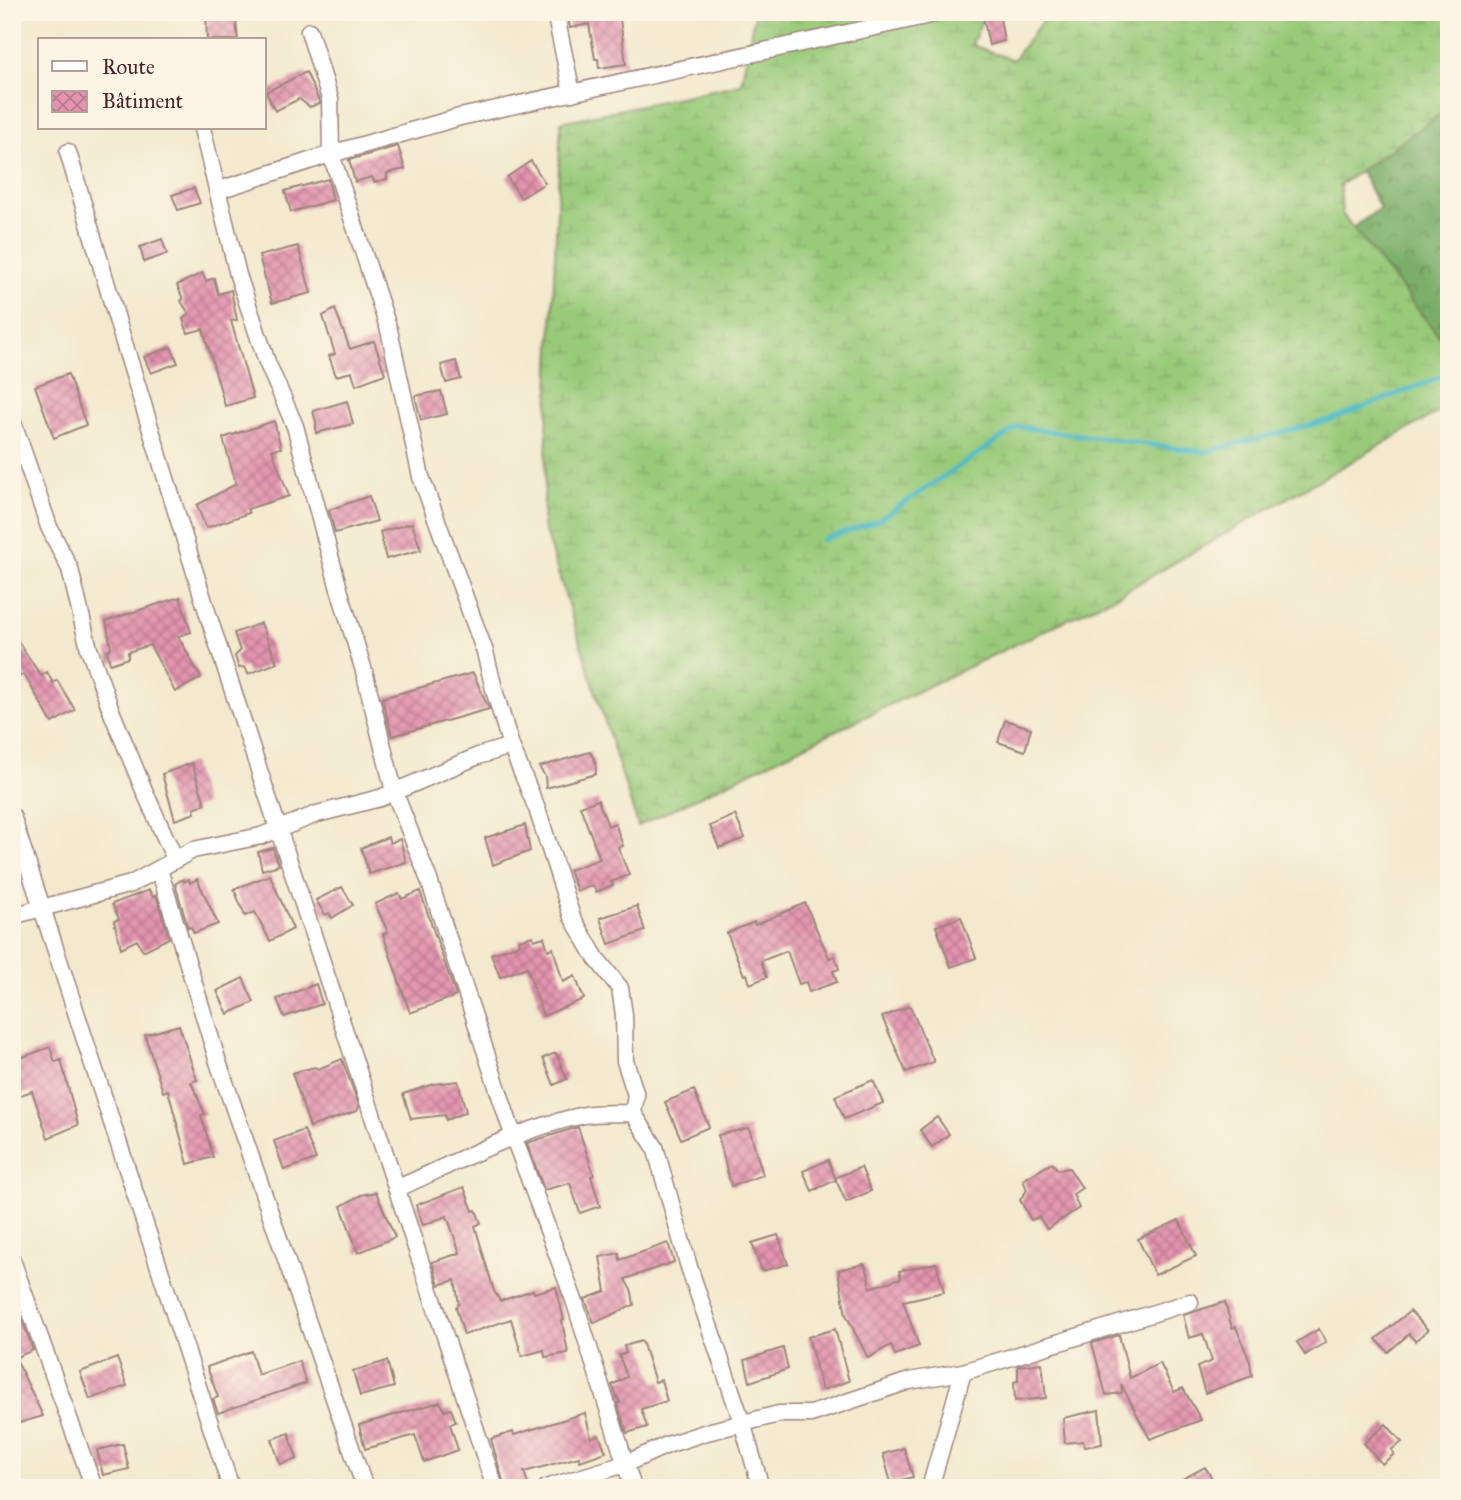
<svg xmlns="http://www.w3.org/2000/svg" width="1461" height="1500" font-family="'IM FELL Great Primer',serif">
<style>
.forest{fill:url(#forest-crowns);stroke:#62664a;stroke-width:2}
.wetland{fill:url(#wetland-marsh);stroke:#727452;stroke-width:2}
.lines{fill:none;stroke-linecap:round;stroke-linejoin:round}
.stream{stroke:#4cbac5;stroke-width:5}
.building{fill:url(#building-cross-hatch)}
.minor-casing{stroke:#9e847c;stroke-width:19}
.minor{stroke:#fff;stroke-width:16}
</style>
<defs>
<pattern id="forest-crowns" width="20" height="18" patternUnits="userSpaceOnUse" patternTransform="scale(1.75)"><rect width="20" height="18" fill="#7aae69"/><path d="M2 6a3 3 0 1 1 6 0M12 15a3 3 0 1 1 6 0" fill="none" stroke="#668d57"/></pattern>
<pattern id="wetland-marsh" width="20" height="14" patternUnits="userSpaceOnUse" patternTransform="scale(1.75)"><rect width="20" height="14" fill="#99ca79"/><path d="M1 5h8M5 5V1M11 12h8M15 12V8" fill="none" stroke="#85ad69"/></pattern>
<pattern id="building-cross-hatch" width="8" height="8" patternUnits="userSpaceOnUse" patternTransform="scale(1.75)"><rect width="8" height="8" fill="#e394af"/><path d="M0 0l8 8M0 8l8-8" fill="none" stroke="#ba788f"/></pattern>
</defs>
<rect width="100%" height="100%" fill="#fcf5e5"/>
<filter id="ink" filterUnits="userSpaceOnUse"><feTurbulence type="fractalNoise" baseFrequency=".0143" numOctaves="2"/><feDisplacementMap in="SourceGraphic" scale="14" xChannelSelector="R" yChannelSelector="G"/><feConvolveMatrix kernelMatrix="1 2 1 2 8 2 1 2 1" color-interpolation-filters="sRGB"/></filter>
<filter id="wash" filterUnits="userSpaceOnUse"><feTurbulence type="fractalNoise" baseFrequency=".00686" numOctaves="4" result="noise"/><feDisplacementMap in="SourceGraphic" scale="28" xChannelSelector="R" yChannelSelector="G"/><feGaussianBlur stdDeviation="1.57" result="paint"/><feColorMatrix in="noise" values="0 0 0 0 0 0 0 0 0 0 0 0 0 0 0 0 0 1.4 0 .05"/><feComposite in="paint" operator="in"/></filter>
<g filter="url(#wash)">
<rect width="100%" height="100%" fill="#f3e9ce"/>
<polygon class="forest" points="1449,108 1449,349 1353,228 1380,208 1360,170"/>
<polygon class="wetland" points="755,12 985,12 972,45 1013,60 1049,12 1449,12 1449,108 1340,185 1342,214 1449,349 1449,406 1116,596 638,826 543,525 561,122 741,84"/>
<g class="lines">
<polyline class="stream" points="822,540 877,521 1018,427 1205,452 1330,420 1449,374"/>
</g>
<g id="blocks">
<g class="building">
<polygon points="206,12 235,12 238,40 207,40"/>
<polygon points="567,12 619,12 626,64 599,68 598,59 595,59 589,24 570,28"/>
<polygon points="999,12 1004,41 989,45 983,17"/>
<polygon points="306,72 320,103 310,107 299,99 275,111 266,92"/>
<polygon points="398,146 405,169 387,173 387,179 374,182 372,177 355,182 349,160"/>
<polygon points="531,161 545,183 521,198 507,177"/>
<polygon points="328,179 333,200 291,212 285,191"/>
<polygon points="194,188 200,203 178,210 172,195"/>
<polygon points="162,239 167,254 144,262 140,247"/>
<polygon points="298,246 311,293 272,303 259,256"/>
<polygon points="202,273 206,281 214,278 218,294 231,290 237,320 231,321 253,398 225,406 203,329 188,333 183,319 189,314 181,301 183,299 177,285"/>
<polygon points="335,309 350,349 374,341 385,374 356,385 352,372 336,376 329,356 335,354 323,316"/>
<polygon points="171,347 178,363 151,373 144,357"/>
<polygon points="456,361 461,379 446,383 441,365"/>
<polygon points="68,374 86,425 54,438 35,386"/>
<polygon points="441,391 447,414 421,420 415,396"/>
<polygon points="347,401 353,424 316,433 316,422 313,411"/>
<polygon points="274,421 281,448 272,450 289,496 247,509 249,513 206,528 197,505 236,484 223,438"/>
<polygon points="369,496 377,521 335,533 329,510"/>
<polygon points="412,523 421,550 386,559 380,532"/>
<polygon points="180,597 191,632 178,636 201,678 175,692 150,645 128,652 128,658 110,664 107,650 111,648 106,621"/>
<polygon points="261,623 277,663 248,674 245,667 239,668 235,656 240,651 234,633"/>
<polygon points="12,632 41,676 47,672 53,683 57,680 75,710 52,723 24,674 12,680"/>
<polygon points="473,673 489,709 392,736 382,698"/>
<polygon points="1005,720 1031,728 1025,751 998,742"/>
<polygon points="590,752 595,761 596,774 546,788 545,776 539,767"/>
<polygon points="192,763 205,804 194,808 195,813 175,820 162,774"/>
<polygon points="598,800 608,826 615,823 623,846 618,847 629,875 611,882 613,885 596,892 593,885 577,891 569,870 600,859 580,806"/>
<polygon points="735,815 745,838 719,848 710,826"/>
<polygon points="525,825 530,851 493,865 485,838"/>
<polygon points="388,837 390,843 400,839 406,862 369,874 361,848"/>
<polygon points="273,848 279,865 262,870 258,852"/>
<polygon points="270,875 293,929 270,941 255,912 245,916 234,889"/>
<polygon points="183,879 184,882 189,879 190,883 197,879 218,924 194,933 191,927 188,928 175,884"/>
<polygon points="342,887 353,905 332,918 329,913 325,915 316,900"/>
<polygon points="149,890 153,897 156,895 169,938 143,951 137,940 121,948 114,921 119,919 112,904"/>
<polygon points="420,891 456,996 410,1013 383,934 388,932 375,904 399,893 402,899"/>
<polygon points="805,903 829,958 835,956 839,969 833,971 837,982 809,992 806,982 799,984 787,951 761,961 767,977 750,984 747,974 744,975 727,933 754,922 755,925"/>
<polygon points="637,906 645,931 609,944 600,918"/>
<polygon points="961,917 976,958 951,967 936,926"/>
<polygon points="533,936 534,940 544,937 548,950 553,948 563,982 575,976 584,999 543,1016 527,967 500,977 491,954 520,944 519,940"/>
<polygon points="243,978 254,1002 228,1014 217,991"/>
<polygon points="316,984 322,1004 284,1017 277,999"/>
<polygon points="910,1006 934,1062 906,1072 882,1017"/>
<polygon points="179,1025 197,1080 191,1082 205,1114 201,1115 213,1157 188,1164 168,1090 163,1092 145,1035"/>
<polygon points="50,1047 55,1062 61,1060 78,1125 48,1138 32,1091 12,1098 12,1061"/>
<polygon points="556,1053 567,1079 554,1085 543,1058"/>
<polygon points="342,1059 359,1106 357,1111 310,1127 292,1073 315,1067 318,1069"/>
<polygon points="873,1080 883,1103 844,1119 835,1096"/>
<polygon points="458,1081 466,1112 446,1120 445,1115 411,1119 403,1094 434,1084"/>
<polygon points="694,1090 709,1127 681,1139 665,1102"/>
<polygon points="937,1117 949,1134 932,1147 920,1130"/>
<polygon points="578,1127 594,1175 591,1176 600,1206 580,1213 570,1183 544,1190 527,1143"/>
<polygon points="749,1128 763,1175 731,1186 718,1135"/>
<polygon points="304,1130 316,1159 284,1170 274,1141"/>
<polygon points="828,1160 836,1180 812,1191 803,1171"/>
<polygon points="1052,1163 1058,1170 1069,1168 1082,1188 1073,1194 1079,1208 1047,1229 1039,1217 1031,1220 1020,1200 1027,1190 1023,1180"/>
<polygon points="861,1167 871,1191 846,1202 835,1178"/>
<polygon points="464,1187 473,1211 476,1210 481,1223 475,1226 494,1291 500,1301 533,1290 534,1293 556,1287 564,1320 562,1321 568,1353 545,1357 544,1350 522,1356 511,1319 464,1335 456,1307 459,1304 455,1280 439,1285 432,1262 460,1253 447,1216 423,1225 416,1205"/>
<polygon points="376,1192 395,1237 358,1253 341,1206 361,1195"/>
<polygon points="1179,1220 1196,1256 1155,1275 1138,1239"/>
<polygon points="778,1235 788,1264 762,1271 752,1243"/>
<polygon points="668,1243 674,1262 625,1279 632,1292 634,1305 594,1323 585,1299 606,1291 600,1257 619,1253 620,1260"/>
<polygon points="936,1263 944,1292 903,1301 919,1346 895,1355 891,1345 868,1358 846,1315 838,1270 864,1264 868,1273 870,1288 901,1278 899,1271"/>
<polygon points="12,1292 33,1350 17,1357 12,1346"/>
<polygon points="1225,1302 1232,1328 1236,1327 1250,1362 1252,1376 1205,1393 1197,1367 1212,1361 1203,1334 1189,1338 1183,1315"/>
<polygon points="1410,1311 1428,1330 1415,1341 1409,1334 1388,1352 1376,1339"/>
<polygon points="835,1329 849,1381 822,1390 808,1337"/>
<polygon points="1319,1329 1326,1342 1305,1355 1297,1342"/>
<polygon points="1119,1335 1130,1378 1160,1363 1174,1392 1183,1388 1201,1420 1150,1439 1121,1384 1122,1393 1106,1395 1092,1343"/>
<polygon points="642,1341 655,1382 661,1380 667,1401 641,1409 647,1427 627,1433 617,1403 620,1403 612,1385 627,1377 619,1355 626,1353 624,1346"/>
<polygon points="783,1348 788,1369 750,1382 745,1360"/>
<polygon points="12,1351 43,1416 12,1425"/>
<polygon points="251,1351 258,1375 299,1361 306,1383 218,1413 213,1399 218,1397 207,1367"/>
<polygon points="117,1358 127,1386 90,1399 80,1372"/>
<polygon points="387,1361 394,1387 360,1396 353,1371"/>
<polygon points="1042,1363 1046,1398 1015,1401 1014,1382 1018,1381 1018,1366"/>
<polygon points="440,1402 445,1411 451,1409 456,1422 450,1424 458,1450 424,1462 415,1435 365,1449 359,1425"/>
<polygon points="1099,1410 1102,1444 1085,1447 1083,1441 1065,1443 1063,1418"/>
<polygon points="585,1413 591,1438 599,1435 606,1452 580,1461 579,1457 524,1472 528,1484 505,1488 491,1439 513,1432 514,1435"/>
<polygon points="1386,1424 1402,1442 1391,1450 1394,1454 1382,1464 1364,1443"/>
<polygon points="289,1433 297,1459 280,1464 272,1439"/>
<polygon points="123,1444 129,1469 103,1475 97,1450"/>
<polygon points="904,1448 913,1477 891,1483 883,1454"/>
<polygon points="1205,1467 1218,1488 1166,1488"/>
</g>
</g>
</g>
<g filter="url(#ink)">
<use href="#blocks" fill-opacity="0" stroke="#9e847c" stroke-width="2"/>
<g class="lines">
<g class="minor-casing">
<g id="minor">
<polyline points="555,12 572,93"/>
<polyline points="202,128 238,275 267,362 295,426 339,589 364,671 394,791 429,880 514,1138 574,1300 633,1488"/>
<polyline points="68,152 121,333 210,621 495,1488"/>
<polyline points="219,190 331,154 460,117 944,12"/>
<polyline points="12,419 49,527 70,569 89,649 112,713 146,795 175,859"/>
<polyline points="511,746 537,809 572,917 596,958 620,988 624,1015 625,1061 636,1095 633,1113"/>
<polyline points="12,816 231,1488"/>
<polyline points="159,869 218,1062 365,1488"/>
<polyline points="12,916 131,884 193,850 261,836 317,814 380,798 478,756 511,746 495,693 485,652 421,477 389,330 331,154 330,99 309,31"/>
<path d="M 398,1188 C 457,1162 522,1127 585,1115 C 600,1112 617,1114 633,1113 L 655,1147 L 689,1267 L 742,1422 L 761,1488"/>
<polyline points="12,1260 94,1488"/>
<polyline points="546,1488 625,1464 667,1445 707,1432 779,1414 811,1414 909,1381 963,1372 1190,1302"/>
<polyline points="930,1488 963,1372"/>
</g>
</g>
<use href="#minor" class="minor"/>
</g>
</g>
<rect width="1461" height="1500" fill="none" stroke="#fcf5e5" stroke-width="42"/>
<rect x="38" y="38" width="228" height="91" fill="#fcf5e5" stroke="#b59f9b" stroke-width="2"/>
<rect x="52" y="61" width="35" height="10" fill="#ffffff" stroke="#b59f9b" stroke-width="2"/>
<text x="102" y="74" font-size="21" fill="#4a1f2b">Route</text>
<rect x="52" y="91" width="35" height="21" fill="url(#building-cross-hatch)" stroke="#b59f9b" stroke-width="2"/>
<text x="102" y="108" font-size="21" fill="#4a1f2b">Bâtiment</text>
</svg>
